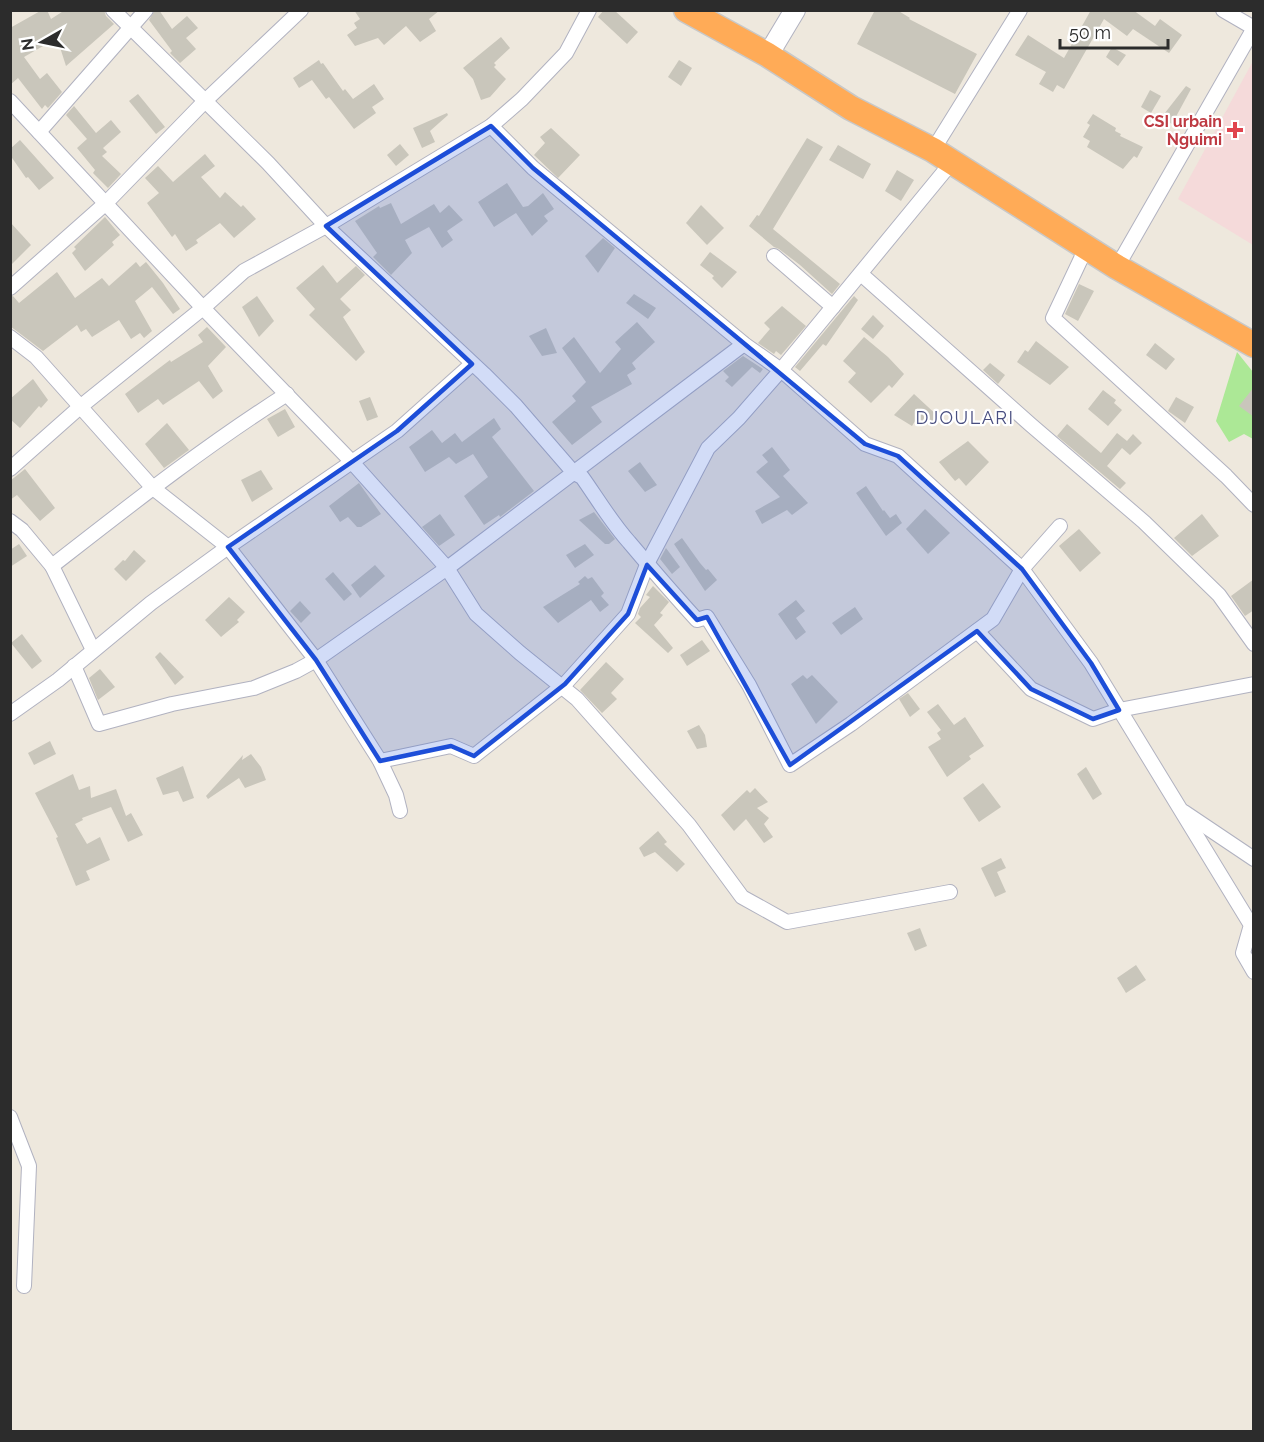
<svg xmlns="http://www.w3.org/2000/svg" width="1264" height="1442" font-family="Raleway,sans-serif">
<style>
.medical{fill:#f5dada}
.green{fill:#ace896}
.building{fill:#c9c6bb}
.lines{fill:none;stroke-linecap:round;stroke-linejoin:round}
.street-casing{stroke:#b1b2c0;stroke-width:16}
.secondary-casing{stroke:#b1b2c0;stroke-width:22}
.highway-casing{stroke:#c8c8c8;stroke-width:27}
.street{stroke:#fff;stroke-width:14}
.secondary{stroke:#fff;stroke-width:20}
.highway{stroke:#ffab57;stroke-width:24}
.marked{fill:#1d4ed8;fill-opacity:0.2;stroke:#1d4ed8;stroke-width:4.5;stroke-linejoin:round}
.health-dot{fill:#e0444e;stroke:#fff;stroke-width:2}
.labels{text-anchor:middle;stroke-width:4.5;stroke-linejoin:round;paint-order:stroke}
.health-label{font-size:16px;font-weight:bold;fill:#be3a42;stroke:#fff;text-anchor:end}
.neighbourhood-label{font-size:18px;letter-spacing:1.5px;fill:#484e80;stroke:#fff}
</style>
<rect width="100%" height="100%" fill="#eee8dd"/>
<polygon class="medical" points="1253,61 1253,245 1178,199"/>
<polygon class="green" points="1237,352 1253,372 1253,439 1244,434 1229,442 1216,421"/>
<g class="building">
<polygon points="42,10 47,10 51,19 65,10 104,10 106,16 114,24 66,66 57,38 24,57 40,79 47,73 62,92 48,108 45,105 42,109 18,78 10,85 10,28"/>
<polygon points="155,10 159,10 172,29 187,16 198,28 186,38 196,49 180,63 170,53 172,51 149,20"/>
<polygon points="354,10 440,10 429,19 436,31 420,42 406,26 384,45 378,38 355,46 347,35 357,28 354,23 360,19"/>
<polygon points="604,10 614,10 638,32 627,44 598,17"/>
<polygon points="875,10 897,10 910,18 909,19 977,54 955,94 857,44"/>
<polygon points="1091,10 1133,10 1155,26 1160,19 1182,35 1169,53 1133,29 1127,36 1104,19 1064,89 1057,85 1053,92 1039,84 1046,72 1015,55 1028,35 1064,58"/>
<polygon points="501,37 510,48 494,63 496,65 494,67 506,79 490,97 481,100 473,79 463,68"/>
<polygon points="1112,47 1126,55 1118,66 1106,57"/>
<polygon points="319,60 321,64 323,63 343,91 345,89 353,99 374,84 384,99 372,107 376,113 354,129 329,97 326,99 312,80 299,88 293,78"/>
<polygon points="679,60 692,68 681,86 668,77"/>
<polygon points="1186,86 1191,89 1172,124 1161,118"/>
<polygon points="1150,90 1161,96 1151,113 1141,107"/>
<polygon points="138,94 165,127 156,134 129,101"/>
<polygon points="74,106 96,133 111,120 121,132 103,148 107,152 102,156 121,174 108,188 93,173 95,170 77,148 87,139 66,115"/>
<polygon points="447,113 448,115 430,131 435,142 422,148 413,128"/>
<polygon points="1093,114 1116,128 1115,131 1121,134 1120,136 1143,147 1137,158 1134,156 1123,169 1087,147 1090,141 1083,137 1090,125 1087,123"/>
<polygon points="551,128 580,155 558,178 534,155 545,143 540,137"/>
<polygon points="807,138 823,147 773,229 840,284 832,294 800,265 779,249 774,247 749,226 757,215 759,216"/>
<polygon points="20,140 54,178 39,190 28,177 26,178 10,155 10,149"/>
<polygon points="400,144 409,155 396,166 387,155"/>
<polygon points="838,145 871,164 863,179 829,160"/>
<polygon points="205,154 215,166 201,177 220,198 225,192 241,207 243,205 256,219 234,238 220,223 196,240 198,243 186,251 175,234 172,237 147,203 159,193 145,178 158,166 173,182"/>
<polygon points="897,170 914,180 901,201 885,191"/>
<polygon points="507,183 523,207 528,206 543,193 554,209 544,216 548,221 532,236 516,213 494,227 478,202"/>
<polygon points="391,203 401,224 434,204 440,213 449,205 463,220 447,231 453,240 442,248 429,227 405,240 412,253 391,275 373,257 377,253 355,221 379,206 380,208"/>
<polygon points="701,205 724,228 707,245 686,223"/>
<polygon points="105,217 120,235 112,242 114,245 85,271 72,253 76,249 74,247"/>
<polygon points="10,222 31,245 10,266"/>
<polygon points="603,238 615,248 598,273 585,256"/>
<polygon points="710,252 737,272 722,288 712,278 714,276 700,265"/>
<polygon points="136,262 140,267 146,262 163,283 180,309 173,314 152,287 135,301 152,331 144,338 140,333 131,339 119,320 92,337 86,329 81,332 77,325 43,351 10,326 10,297 13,296 19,303 57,272 75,298 102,278 109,286"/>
<polygon points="323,265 337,283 356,266 365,275 340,299 351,310 343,317 365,352 356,361 309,315 315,309 296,288"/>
<polygon points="1079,284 1094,291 1078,321 1065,314"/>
<polygon points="634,294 656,308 648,319 626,303"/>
<polygon points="257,296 274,321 259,337 242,307"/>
<polygon points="854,296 858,300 826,346 823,344 800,371 795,367"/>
<polygon points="782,306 806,326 781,355 776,351 774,354 758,343 770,329 764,323"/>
<polygon points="873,315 884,326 873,339 861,329"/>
<polygon points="637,322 655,342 632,363 636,369 627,375 632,384 591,407 602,422 572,445 552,422 576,401 572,396 586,382 562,348 574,337 600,373 621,349 615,342"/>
<polygon points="207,327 226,347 208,366 223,391 213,399 199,381 163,405 158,399 138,413 125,394 170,360 171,362 203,342 198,335"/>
<polygon points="546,328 557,353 542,356 529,336"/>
<polygon points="864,337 888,357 904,374 892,388 889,385 871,403 848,382 856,373 843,361"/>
<polygon points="1036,341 1069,367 1050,385 1017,362 1025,350 1028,352"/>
<polygon points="1155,343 1175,359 1166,370 1146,355"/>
<polygon points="743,356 763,369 760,373 752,367 732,387 725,381 729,377 723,371"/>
<polygon points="990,363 1005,375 998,384 983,370"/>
<polygon points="33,379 48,400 41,408 39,406 20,428 10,419 10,399"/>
<polygon points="1254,387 1254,417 1239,406"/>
<polygon points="1103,390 1116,400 1114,403 1122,410 1108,426 1088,409"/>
<polygon points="914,394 940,418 931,426 917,418 912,426 894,415"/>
<polygon points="370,397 378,417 367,421 359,401"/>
<polygon points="1176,397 1194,407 1185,423 1168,411"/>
<polygon points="285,409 295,427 278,437 267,419"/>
<polygon points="494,418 501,429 492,437 534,491 500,517 499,515 484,525 464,496 488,477 473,454 456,464 449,457 425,472 409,447 432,430 442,443 455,433 462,442"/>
<polygon points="167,423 189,450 164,468 145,444"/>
<polygon points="1067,424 1101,453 1117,433 1127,441 1133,434 1142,443 1130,455 1122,448 1107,466 1126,483 1120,489 1057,436"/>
<polygon points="968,441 989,462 966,486 959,478 955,481 939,462"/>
<polygon points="772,447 790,470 783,476 808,503 792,515 787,510 762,524 755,511 780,497 756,472 768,462 762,455"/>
<polygon points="640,462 657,485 645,492 628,471"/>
<polygon points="25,469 55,508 40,521 17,495 10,500 10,481"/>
<polygon points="261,470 273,489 252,502 241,480"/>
<polygon points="359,483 381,514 361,527 357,527 348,517 340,522 329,506"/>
<polygon points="866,486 883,511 884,510 890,518 896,514 902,523 886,536 856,493"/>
<polygon points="925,509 950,533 928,554 906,529"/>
<polygon points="594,512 615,539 609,544 605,544 579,520"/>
<polygon points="440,514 455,535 439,546 422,527"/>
<polygon points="1202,514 1219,536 1192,556 1174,538"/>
<polygon points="1079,529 1101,553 1080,572 1059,546"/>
<polygon points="682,538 700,563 706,570 708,569 717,580 705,591 674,544"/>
<polygon points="19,544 27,556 10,567 10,550"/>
<polygon points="585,544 594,555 575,568 566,555"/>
<polygon points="666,548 680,567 672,574 660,559"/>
<polygon points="134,550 146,561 126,581 114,569 123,560 125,561"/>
<polygon points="375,565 385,576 360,598 351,585"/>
<polygon points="333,572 352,594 344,601 325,579"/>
<polygon points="585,576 588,579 592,577 604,593 601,596 609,605 600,612 591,600 558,623 543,607 580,584 578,582"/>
<polygon points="1254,579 1254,610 1245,616 1231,596"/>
<polygon points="653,586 669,602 660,613 663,615 654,625 673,648 668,653 635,623 641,617 638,614 640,608 650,597 646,595"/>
<polygon points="229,597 245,612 237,620 239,622 221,637 205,620"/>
<polygon points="796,600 805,611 796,618 806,632 796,640 778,614"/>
<polygon points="300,601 311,613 301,623 290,611"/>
<polygon points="855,607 863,619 841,635 832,623"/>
<polygon points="22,634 42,661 32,669 11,643"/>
<polygon points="702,640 710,651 687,666 680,655"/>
<polygon points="160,652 184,677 175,685 155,657"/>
<polygon points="606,662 624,679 611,693 617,699 602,713 580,690"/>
<polygon points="100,669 115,687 98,700 89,678"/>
<polygon points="803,675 807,679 812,675 838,702 816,724 791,684"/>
<polygon points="908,693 920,709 910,717 899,699"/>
<polygon points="938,704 954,725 965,717 984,746 969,756 971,759 947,777 928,747 941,739 937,733 941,730 927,712"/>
<polygon points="699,725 705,735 707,747 697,749 687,731"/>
<polygon points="50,741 56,754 34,765 28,753"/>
<polygon points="251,754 261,767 266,780 245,788 239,778 208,799 206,796 243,755 242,760"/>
<polygon points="183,766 194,798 183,802 178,791 163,795 156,778"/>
<polygon points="1086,767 1102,794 1093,800 1077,774"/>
<polygon points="73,774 79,790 90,786 91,798 116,789 126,816 131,813 143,835 128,842 111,807 82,818 83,820 75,824 87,844 100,837 110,860 86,871 90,880 76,886 56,838 58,837 35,793"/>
<polygon points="983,783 1001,807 979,822 963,798"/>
<polygon points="755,788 768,802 757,808 769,818 764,824 773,837 764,843 746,819 734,831 721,815 747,790 750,793"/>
<polygon points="658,831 667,842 664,844 685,864 677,872 655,852 644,857 639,848"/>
<polygon points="1001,858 1006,868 997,872 1006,892 995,897 981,868"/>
<polygon points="920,928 927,946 915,951 907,933"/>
<polygon points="1136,965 1146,980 1126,993 1117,978"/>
</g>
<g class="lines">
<g class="street-casing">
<g id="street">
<path d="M 113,10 L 268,163 L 326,226 L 484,374 L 516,406 L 574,473 L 582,477 C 597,498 611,522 629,542 C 651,568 673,594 697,620 L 707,617 L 749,685 L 790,765 L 851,724 L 993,619 L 1022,569 L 1060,526"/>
<polyline points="1223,10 1254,28"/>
<polyline points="10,101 203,308 351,461 447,568 476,614 520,653 577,699 689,825 742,897 787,922 950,892"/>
<polyline points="491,126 533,168 744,344 781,370 865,444 898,456 1022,569 1091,663 1251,925 1243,953 1254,972"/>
<polyline points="39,132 146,10"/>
<polyline points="933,150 1020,10"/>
<polyline points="1086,248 1053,318 1226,476 1254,505"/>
<polyline points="774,256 833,307"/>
<polyline points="1117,267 1254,28"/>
<polyline points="861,274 1031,425 1144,522 1219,595 1254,644"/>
<polyline points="10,288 106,203 205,101 301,10"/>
<polyline points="10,337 36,357 153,488 228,547 316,660 380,761 396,795 400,811"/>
<polyline points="10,469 80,407 203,308 244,271 326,226 491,126 522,99 566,53 589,10"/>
<polyline points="10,521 22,530 52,566"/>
<polyline points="977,631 1031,689 1093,719 1119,710 1254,684"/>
<path d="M 93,650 L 52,566 C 129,506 205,446 287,394"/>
<polyline points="74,666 99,724 172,704 254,688 296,671 316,660 450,566 744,344"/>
<polyline points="10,714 58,680 151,603 228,547 397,431 472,364"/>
<polyline points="380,761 451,746 474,756 565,684 628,614 648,562 708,448 739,418 781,370 952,162"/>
<polyline points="1184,812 1254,859"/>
<polyline points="10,1117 29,1166 24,1286"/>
</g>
</g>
<g class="secondary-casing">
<polyline id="secondary" points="768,55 795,10"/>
</g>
<g class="highway-casing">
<polyline id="highway" points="686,10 768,55 851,108 933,150 1117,267 1254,345"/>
</g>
<use href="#street" class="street"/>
<use href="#secondary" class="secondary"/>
<use href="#highway" class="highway"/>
</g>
<path class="marked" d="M 491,126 L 533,168 L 865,444 L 898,456 L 1022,569 L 1091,663 L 1119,710 L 1093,719 L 1031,689 L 977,631 L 790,765 L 707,617 L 697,620 L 647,565 L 628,614 L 565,684 L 474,756 L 451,746 L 380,761 L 316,660 L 228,547 L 397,431 L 472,364 L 326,226 Z"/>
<path class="health-dot" d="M1232 121h6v6h6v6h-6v6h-6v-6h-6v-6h6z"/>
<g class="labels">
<g class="health-label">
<text x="1222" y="127">CSI urbain<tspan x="1222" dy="18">Nguimi</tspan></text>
</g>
<g class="neighbourhood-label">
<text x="965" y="424">DJOULARI</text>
</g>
</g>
<rect width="1264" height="1442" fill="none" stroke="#2c2c2c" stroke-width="24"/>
<g transform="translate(42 42) rotate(261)" stroke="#ffffff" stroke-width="4.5" paint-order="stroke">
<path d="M0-4.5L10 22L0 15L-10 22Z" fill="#2c2c2c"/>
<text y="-9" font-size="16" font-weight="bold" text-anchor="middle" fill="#2c2c2c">N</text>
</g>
<path d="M1060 39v9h108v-9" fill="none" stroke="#2c2c2c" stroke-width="3"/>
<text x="1069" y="39" font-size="18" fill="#2c2c2c" stroke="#ffffff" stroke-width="4.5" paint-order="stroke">50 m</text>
</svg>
